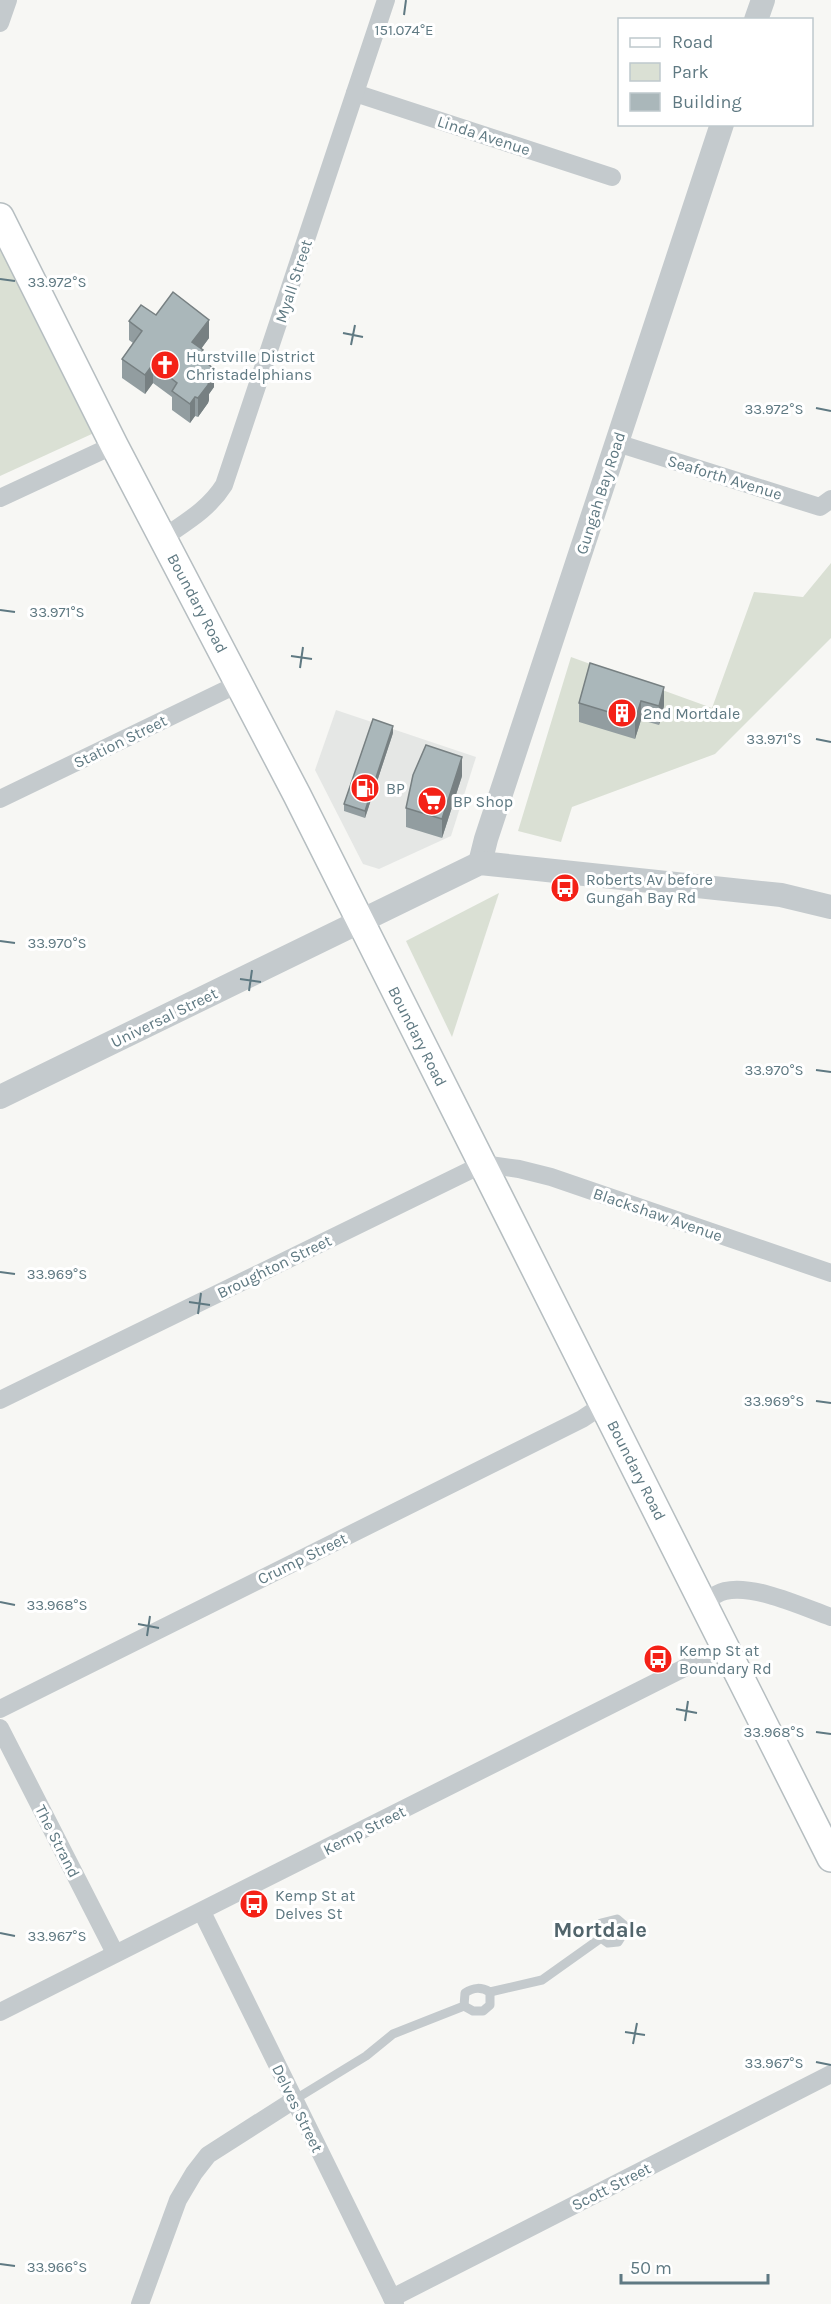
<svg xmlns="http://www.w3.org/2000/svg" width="831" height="2304" font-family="Karla,sans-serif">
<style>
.built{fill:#e5e7e5}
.green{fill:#dae0d4}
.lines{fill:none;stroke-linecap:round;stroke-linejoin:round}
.secondary-casing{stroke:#b6bec1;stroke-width:30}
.service{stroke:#c4cacd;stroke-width:9}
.minor{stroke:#c4cacd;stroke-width:18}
.tertiary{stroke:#c4cacd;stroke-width:24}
.secondary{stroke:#fff;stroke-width:27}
.wall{fill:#929da0}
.shaded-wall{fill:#778082}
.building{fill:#aab7ba;stroke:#778082;stroke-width:1.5}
.ticks{fill:none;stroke:#5f7982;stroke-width:2}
.labels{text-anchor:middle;stroke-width:6;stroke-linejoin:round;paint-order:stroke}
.street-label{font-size:16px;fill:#5f7982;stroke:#fff}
.poi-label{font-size:16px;fill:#5f7982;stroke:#fff;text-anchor:start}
.district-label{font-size:22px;font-weight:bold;fill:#52656c;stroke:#fff}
.ticks-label{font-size:15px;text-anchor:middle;fill:#5f7982;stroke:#fff;stroke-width:6;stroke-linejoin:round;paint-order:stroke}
</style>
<rect width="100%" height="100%" fill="#f7f7f4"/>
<polygon class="built" points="336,710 476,757 451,836 379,869 363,864 315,770"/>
<g class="green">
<polygon points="0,246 94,433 0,476"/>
<polygon points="831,563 831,638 715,754 572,807 561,842 518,831 571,657 712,708 754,592 803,597"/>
<polygon points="499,893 452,1037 406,941"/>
</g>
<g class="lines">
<g class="secondary-casing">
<polyline id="secondary" points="0,217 114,445 297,795 831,1858"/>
</g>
<g class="service">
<polyline points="464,2006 473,2011 483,2011 490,2005 490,1992"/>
<path d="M 294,2100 L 366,2056 L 393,2034 L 464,2006 L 465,1993 C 474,1987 481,1987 490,1992 L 542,1980 L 601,1938 L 599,1927 L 601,1923 L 617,1919 L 624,1925 L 623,1934 L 618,1942 L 608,1943 L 601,1938"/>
</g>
<g class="minor">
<polyline points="0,23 8,0"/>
<polyline points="355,93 612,177"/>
<polyline points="617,443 820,507 831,499"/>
<polyline points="0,498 114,445"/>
<path d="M 163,538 C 186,522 209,509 224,485 L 386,0"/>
<polyline points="0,799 240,683"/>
<polyline points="0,1400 483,1164 519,1169 551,1177 831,1273"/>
<path d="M 704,1602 C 710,1598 717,1593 725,1591 C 754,1584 803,1607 831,1617"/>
<polyline points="0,1709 582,1419 603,1405"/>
<polyline points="0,1728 115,1953"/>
<polyline points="202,1912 395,2304"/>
<polyline points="0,2012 726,1647"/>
<polyline points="392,2298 831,2074"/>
<polyline points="140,2304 178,2200 194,2173 208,2155 294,2100"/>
</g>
<g class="tertiary">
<polyline points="756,20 763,0"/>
<polyline points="480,863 486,839 722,124"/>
<polyline points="0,1097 480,863 781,895 831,907"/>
</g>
<use href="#secondary" class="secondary"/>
</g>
<g class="wall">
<polygon points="156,315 209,338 201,349 203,360 214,387 209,394 209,400 208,403 198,417 195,416 190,423 172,410 172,397 153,383 145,394 122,378 122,359 133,343 129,340 129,321"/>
<polygon points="590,663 664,706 659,725 641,720 635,739 579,722 579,703"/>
<polygon points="393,733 365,818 344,811 344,804"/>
<polygon points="462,776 442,838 406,827 406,808"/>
</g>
<g class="shaded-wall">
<polygon points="209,320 209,338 192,361 192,342"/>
<polygon points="203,350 203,369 198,356"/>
<polygon points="153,364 153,383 145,394 145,375"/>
<polygon points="214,369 214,387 209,394 209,400 208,403 198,417 198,398 207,379"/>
<polygon points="195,397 195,416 190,423 190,404"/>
<polygon points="664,687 664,706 659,725 659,706"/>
<polygon points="641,701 641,720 635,739 635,720"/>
<polygon points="393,726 393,733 365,818 365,811"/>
<polygon points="462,757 462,776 442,838 442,819"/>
</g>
<g class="building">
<polygon points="173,292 209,320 192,342 203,350 198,356 214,369 207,379 209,381 208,385 198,398 195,397 190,404 172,391 177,383 153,364 145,375 122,359 142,331 129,321 141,305 156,315"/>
<polygon points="590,663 664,687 659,706 641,701 635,720 579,703"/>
<polygon points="373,719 393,726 365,811 344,804"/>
<polygon points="426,745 462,757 442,819 406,808 413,775"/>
</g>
<path class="ticks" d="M 404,15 L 406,0M 0,279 L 15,281M 343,333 L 363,337M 351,345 L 355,325M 816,408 L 831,411M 0,610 L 15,612M 291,656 L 312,659M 300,668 L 303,647M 816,739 L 831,742M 0,941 L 15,943M 240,979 L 261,982M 249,991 L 252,970M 816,1070 L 831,1072M 0,1272 L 15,1274M 189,1302 L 210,1305M 198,1314 L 201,1293M 816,1401 L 831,1403M 0,1602 L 15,1605M 138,1624 L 159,1628M 147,1636 L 150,1616M 676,1709 L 697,1713M 685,1721 L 688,1701M 816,1732 L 831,1734M 0,1933 L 15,1936M 625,2032 L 645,2035M 633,2044 L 637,2023M 816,2062 L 831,2065M 0,2264 L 15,2266"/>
<defs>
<g id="church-disc" transform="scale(1.5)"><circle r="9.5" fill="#f42117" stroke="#fff"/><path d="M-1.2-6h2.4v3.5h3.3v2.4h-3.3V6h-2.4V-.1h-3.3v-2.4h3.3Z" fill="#fff"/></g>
<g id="building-disc" transform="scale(1.5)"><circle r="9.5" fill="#f42117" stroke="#fff"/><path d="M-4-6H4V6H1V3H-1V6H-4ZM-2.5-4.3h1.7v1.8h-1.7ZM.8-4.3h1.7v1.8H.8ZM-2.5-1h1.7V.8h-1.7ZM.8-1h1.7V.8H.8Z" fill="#fff"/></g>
<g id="fuel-disc" transform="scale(1.5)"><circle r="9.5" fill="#f42117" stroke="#fff"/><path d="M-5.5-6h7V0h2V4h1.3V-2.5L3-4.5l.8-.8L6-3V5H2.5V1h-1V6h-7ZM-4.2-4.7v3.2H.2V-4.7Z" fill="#fff"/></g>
<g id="supermarket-disc" transform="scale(1.5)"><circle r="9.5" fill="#f42117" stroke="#fff"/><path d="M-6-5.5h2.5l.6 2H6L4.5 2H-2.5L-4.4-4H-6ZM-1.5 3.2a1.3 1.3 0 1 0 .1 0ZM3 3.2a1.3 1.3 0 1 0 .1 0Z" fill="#fff"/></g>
<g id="bus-disc" transform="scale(1.5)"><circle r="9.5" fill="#f42117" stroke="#fff"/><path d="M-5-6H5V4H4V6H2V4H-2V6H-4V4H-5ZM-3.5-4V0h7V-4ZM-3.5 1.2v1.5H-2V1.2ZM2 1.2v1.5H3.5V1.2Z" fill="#fff"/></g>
</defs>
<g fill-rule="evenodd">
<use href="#church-disc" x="165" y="365"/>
<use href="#building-disc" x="622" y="713"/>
<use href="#fuel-disc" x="365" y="788"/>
<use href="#supermarket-disc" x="432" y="801"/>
<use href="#bus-disc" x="565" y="888"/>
<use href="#bus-disc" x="658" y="1659"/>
<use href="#bus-disc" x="254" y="1904"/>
</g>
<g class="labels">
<g class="street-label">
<text transform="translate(484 135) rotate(18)" y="6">Linda Avenue</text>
<text transform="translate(293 281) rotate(-72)" y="6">Myall Street</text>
<text transform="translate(725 477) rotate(17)" y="6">Seaforth Avenue</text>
<text transform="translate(600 493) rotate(-72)" y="6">Gungah Bay Road</text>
<text transform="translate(198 603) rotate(62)" y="6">Boundary Road</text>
<text transform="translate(120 741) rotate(-26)" y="6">Station Street</text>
<text transform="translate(164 1017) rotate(-26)" y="6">Universal Street</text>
<text transform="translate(418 1036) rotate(63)" y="6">Boundary Road</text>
<text transform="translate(658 1214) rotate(19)" y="6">Blackshaw Avenue</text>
<text transform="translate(274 1266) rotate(-26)" y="6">Broughton Street</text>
<text transform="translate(637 1470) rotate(63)" y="6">Boundary Road</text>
<text transform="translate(302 1558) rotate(-26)" y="6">Crump Street</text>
<text transform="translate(364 1830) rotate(-27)" y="6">Kemp Street</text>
<text transform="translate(58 1841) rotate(63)" y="6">The Strand</text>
<text transform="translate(298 2108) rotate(64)" y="6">Delves Street</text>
<text transform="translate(611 2186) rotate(-27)" y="6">Scott Street</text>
</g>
<g class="poi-label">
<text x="186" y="362">Hurstville District<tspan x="186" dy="18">Christadelphians</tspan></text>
<text x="643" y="719">2nd Mortdale</text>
<text x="386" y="794">BP</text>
<text x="453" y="807">BP Shop</text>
<text x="586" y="885">Roberts Av before<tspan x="586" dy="18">Gungah Bay Rd</tspan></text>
<text x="679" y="1656">Kemp St at<tspan x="679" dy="18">Boundary Rd</tspan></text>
<text x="275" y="1901">Kemp St at<tspan x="275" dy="18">Delves St</tspan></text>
</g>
<g class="district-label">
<text x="600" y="1937">Mortdale</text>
</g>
</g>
<g class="ticks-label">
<text x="404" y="35">151.074°E</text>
<text x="57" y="287">33.972°S</text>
<text x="774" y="414">33.972°S</text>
<text x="57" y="617">33.971°S</text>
<text x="774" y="744">33.971°S</text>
<text x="57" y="948">33.970°S</text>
<text x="774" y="1075">33.970°S</text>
<text x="57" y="1279">33.969°S</text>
<text x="774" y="1406">33.969°S</text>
<text x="57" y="1610">33.968°S</text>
<text x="774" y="1737">33.968°S</text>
<text x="57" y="1941">33.967°S</text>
<text x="774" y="2068">33.967°S</text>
<text x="57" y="2272">33.966°S</text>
</g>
<rect x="618" y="18" width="195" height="108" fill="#ffffff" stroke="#bfc9cd" stroke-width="1.5"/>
<rect x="630" y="38" width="30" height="9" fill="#ffffff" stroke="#bfc9cd" stroke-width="1.5"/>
<text x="672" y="48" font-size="18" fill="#5f7982">Road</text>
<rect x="630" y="63" width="30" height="18" fill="#dae0d4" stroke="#bfc9cd" stroke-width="1.5"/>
<text x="672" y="78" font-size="18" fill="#5f7982">Park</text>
<rect x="630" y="93" width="30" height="18" fill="#aab7ba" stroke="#bfc9cd" stroke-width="1.5"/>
<text x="672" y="108" font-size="18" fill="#5f7982">Building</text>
<path d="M621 2274v9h147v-9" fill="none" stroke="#5f7982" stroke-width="3"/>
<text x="630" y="2274" font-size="18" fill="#5f7982" stroke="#ffffff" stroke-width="4.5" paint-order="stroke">50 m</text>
</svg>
